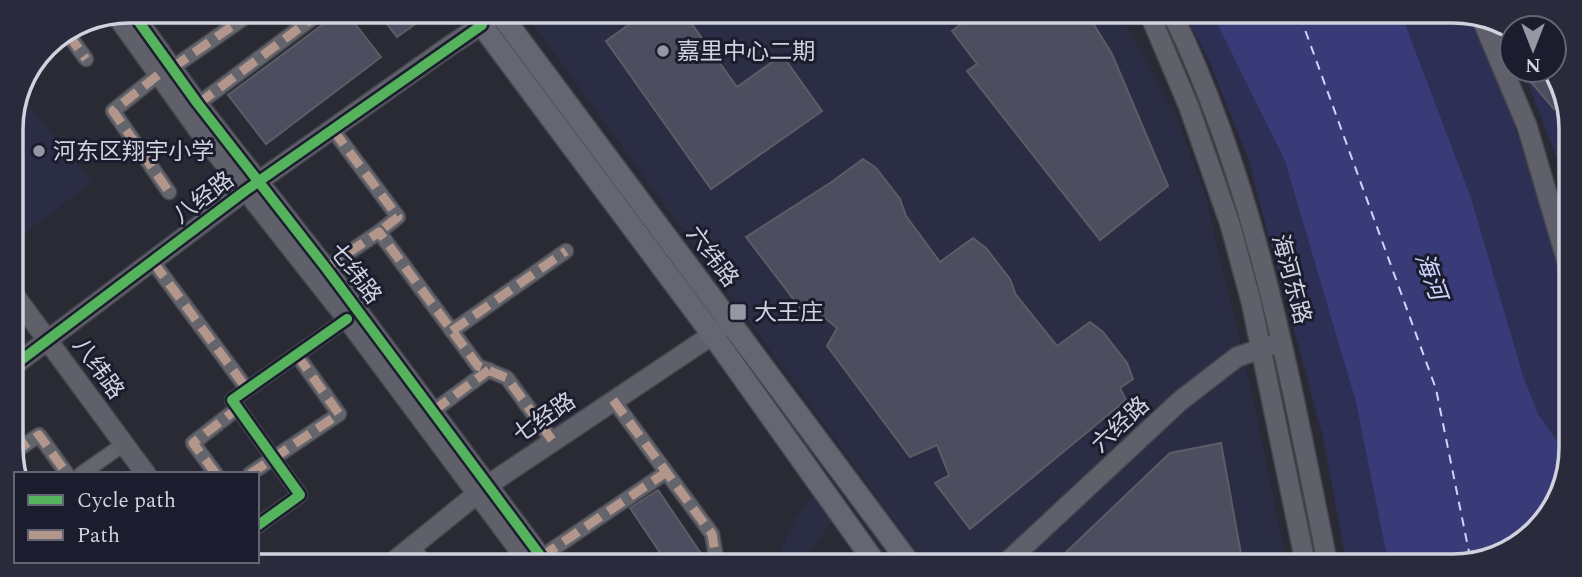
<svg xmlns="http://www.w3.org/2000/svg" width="1582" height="577" font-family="Spectral,'Noto Sans SC',serif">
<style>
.built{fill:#2a2d43}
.green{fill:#2d2f54}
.water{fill:#393b79}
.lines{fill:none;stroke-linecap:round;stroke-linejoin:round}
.ferry{stroke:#cdd4fc;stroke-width:2;stroke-dasharray:9 7;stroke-linecap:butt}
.building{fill:#4c4d5f;stroke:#5b5c65;stroke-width:2}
.street-casing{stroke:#45464e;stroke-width:17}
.secondary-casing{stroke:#45464e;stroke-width:22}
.primary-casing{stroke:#45464e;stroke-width:24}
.street{stroke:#64656c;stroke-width:14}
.secondary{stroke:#60606b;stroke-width:19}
.primary{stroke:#656671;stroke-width:21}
.quiet{stroke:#b2968c;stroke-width:9;stroke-dasharray:18 9;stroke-linecap:butt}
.cycleway-casing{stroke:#1b1d2f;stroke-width:15}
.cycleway{stroke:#56b35d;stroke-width:10}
.poi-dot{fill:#9697a3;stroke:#1b1d2f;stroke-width:2.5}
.labels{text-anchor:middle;stroke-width:6;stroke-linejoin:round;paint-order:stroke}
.poi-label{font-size:23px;fill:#d0d2de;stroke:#1b1d2f;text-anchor:start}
.street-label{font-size:23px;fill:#d0d2de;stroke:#1b1d2f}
.water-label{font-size:24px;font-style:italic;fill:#cdd4fc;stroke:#1b1d2f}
.rim{fill:none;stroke:#d0d2de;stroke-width:3.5}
</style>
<rect width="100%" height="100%" fill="#2a2a35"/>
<g class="built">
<polygon points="524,12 1121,15 1177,118 1206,197 1255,407 1287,566 926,564"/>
<polygon points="18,92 92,182 11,244 11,121"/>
<polygon points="816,495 833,520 810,552 806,563 775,563 791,527 806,503"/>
</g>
<g class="green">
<polygon points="1185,15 1473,17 1494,63 1568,289 1565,486 1525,542 1460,566 1347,566 1323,437 1247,155 1208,58"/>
<polygon points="1523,70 1551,70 1570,113 1569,200 1554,151"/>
</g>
<polygon class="water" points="1213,15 1402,16 1471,198 1523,376 1538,414 1566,454 1565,486 1525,542 1460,566 1389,566 1356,402 1285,161"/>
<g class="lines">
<polyline class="ferry" points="1300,16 1436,389 1471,562"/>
</g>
<g class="building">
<polygon points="341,11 345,11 381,57 266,144 228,95"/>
<polygon points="378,12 432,12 397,37"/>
<polygon points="645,13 684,13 737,87 782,55 822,111 711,189 606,41"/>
<polygon points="974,14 1088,15 1112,54 1168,186 1100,240 967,71 977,64 952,31"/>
<polygon points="1543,70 1551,70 1564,99 1554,109 1531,82"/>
<polygon points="863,159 876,168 900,199 906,216 940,262 973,238 986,248 1010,279 1016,295 1057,346 1090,322 1103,332 1127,363 1133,379 1120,388 1126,400 970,529 935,483 949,475 937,445 910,457 827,346 837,328 812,307 804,313 746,237 830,183"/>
<polygon points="1221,443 1243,565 1066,565 1064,554 1170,453"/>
<polygon points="658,490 702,555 690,563 667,563 630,508"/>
</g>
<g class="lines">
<g class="street-casing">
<g id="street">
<polyline points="68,34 86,59"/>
<polyline points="172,68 254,11"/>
<polyline points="158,75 113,111 169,192"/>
<polyline points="198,104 322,11"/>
<polyline points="333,130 398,217 379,232"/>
<polyline points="153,262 247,389"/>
<polyline points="326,268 379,232 478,366 507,378 552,440"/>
<polyline points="452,331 566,251"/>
<polyline points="613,400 712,534 717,563"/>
<polyline points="433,411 489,370"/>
<polyline points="13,453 39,435 67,474"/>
<polyline points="81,474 124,444"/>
<polyline points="216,474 193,443 238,408"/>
<polyline points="250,474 339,414 297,355"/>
<polyline points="257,526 300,495 232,400 347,319"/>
<polyline points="412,546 424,562"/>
<polyline points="541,557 665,473"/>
</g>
</g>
<g class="secondary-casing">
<g id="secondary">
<polyline points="131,11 198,104 326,268 545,562"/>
<polyline points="116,15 202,135 347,319 528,562"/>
<polyline points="1150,15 1189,107 1230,224 1251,301 1306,566"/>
<path d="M 1173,15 C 1257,189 1290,378 1328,566"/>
<polyline points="1481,17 1527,126 1568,265"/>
<polyline points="12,292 146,474"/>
<polyline points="12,367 245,191 448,47 495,16"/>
<polyline points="393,562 488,485 730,323"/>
<polyline points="1005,564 1180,401 1237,357 1272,345"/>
</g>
</g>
<g class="primary-casing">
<g id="primary">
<polyline points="472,12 712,334 876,564"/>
<polyline points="499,12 910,564"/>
</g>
</g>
<use href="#street" class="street"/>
<use href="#secondary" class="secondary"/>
<use href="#primary" class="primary"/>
<g class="quiet">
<polyline points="68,34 86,59"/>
<polyline points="172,68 254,11"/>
<polyline points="158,75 113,111 169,192"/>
<polyline points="198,104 322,11"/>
<polyline points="333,130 398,217 379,232"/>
<polyline points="153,262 247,389"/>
<polyline points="326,268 379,232 478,366 507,378 552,440"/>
<polyline points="12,305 18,300"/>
<polyline points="452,331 566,251"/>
<polyline points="613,400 712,534 717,563"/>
<polyline points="433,411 489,370"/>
<polyline points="13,453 39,435 67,474"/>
<polyline points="216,474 193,443 238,408"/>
<polyline points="250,474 339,414 297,355"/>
<polyline points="541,557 665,473"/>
</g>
<g class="cycleway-casing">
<g id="cycleway">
<polyline points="131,11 198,104 326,268 545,562"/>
<polyline points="12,367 245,191 482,25"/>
<polyline points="257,526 300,495 232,400 347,319"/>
</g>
</g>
<use href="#cycleway" class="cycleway"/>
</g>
<g class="poi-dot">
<circle cx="663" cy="51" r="7"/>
<circle cx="39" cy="151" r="7"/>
<rect x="729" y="303" width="18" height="18" rx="3.5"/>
</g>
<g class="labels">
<g class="poi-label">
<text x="677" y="59">嘉里中心二期</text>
<text x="53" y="159">河东区翔宇小学</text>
<text x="754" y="320">大王庄</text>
</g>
<g class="street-label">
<text transform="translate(203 197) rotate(-37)" y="8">八经路</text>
<text transform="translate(713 256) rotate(53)" y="8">六纬路</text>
<text transform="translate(356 273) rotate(53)" y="8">七纬路</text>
<text transform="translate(1292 279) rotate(75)" y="8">海河东路</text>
<text transform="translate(99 368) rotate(54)" y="8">八纬路</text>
<text transform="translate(544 417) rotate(-34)" y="8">七经路</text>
<text transform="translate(1120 424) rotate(-43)" y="8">六经路</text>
</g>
<g class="water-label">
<text transform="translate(1431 276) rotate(70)" y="8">海河</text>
</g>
</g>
<path d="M0 0H1582V577H0ZM129 23H1453A106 106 0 0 1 1559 129V448A106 106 0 0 1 1453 554H129A106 106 0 0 1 23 448V129A106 106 0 0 1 129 23Z" fill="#292b3d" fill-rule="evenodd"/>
<path class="rim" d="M129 23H1453A106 106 0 0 1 1559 129V448A106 106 0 0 1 1453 554H129A106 106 0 0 1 23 448V129A106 106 0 0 1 129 23Z"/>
<rect x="14" y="472" width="245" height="91" fill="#1b1d2f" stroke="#636575" stroke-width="2"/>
<rect x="28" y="495" width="35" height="10" fill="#56b35d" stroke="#636575" stroke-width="2"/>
<text x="77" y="507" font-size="21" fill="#d0d2de">Cycle path</text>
<rect x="28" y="530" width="35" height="10" fill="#b2968c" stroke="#636575" stroke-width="2"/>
<text x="77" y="542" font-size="21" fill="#d0d2de">Path</text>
<g transform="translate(1533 49) rotate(180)"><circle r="33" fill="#1b1d2f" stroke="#636575" stroke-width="2"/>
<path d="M0-5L12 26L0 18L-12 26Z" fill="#9697a3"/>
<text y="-10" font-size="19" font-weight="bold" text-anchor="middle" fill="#d0d2de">N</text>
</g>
</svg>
